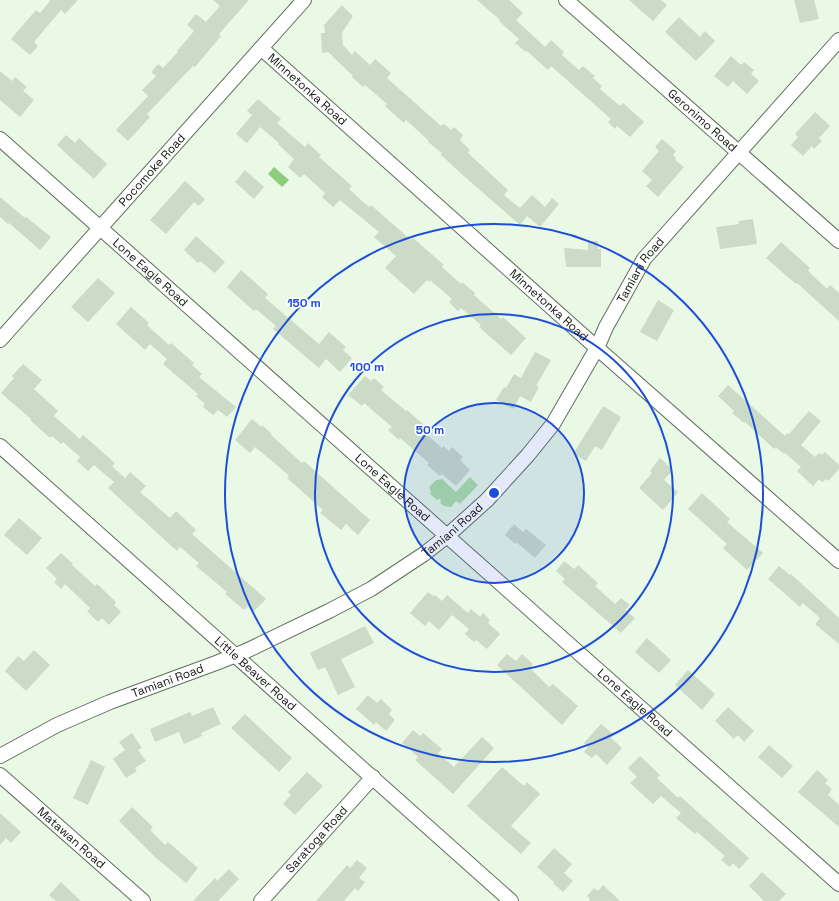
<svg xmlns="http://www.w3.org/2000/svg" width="839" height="901" font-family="'Space Grotesk',sans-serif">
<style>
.green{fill:#afdfa5}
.water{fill:#8cce7d}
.building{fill:#cbdbc7}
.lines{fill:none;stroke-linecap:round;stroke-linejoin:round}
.street-casing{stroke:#616f5e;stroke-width:16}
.street{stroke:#fff;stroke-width:14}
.ring{fill:none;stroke:#1d4ed8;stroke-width:2}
.labels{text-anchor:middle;stroke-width:3.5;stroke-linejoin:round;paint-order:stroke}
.street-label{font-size:12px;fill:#131912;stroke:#fff}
.centre{fill:#1d4ed8;stroke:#fff;stroke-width:2}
.ring-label{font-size:12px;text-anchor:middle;font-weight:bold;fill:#1d4ed8;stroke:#fff;stroke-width:3.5;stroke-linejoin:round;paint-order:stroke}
</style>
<rect width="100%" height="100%" fill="#e9f9e5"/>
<polygon class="green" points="470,477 478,485 460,504 456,501 451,507 444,506 440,503 441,500 440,499 437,500 430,494 431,492 429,487 436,480 442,479 456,492"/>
<polygon class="water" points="274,167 289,180 282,187 268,174"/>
<g class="building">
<polygon points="49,0 78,0 65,14 61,10 34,42 38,46 30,55 11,39 36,10 40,13 50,1"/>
<polygon points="213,0 249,0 219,34 221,36 195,67 193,66 147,114 150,117 128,141 116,130 148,96 142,90 156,76 151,72 158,64 163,68 178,52 177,51 194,31 187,25 196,14 206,22 220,6"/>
<polygon points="477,0 509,0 523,13 516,20 545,47 551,40 564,52 562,55 579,70 583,66 595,76 593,78 602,86 600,89 620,106 623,103 644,122 630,137 617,126 615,129 608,122 611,119 551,66 548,70 527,51 526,52 515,43 519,39 499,21 500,20"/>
<polygon points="629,0 661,0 667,5 653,21"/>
<polygon points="794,0 814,0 819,19 800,23"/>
<polygon points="342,5 353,16 347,25 342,33 343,45 352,55 355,51 370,65 375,59 391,73 387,78 441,126 444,124 451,130 454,127 463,135 460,140 470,150 468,153 508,190 504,195 520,208 532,195 545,207 552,198 559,204 540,227 527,216 520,225 466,178 440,154 442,153 428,142 429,141 406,120 404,123 385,106 387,104 365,85 363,87 352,77 353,76 328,52 322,53 321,33 325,33 324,25"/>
<polygon points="679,17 700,37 705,31 715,41 696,61 665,32"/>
<polygon points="731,56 741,65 744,62 754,70 751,74 759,81 747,94 733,81 728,87 714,76"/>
<polygon points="0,71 12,81 15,77 27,87 23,91 34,100 20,117 0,100"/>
<polygon points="258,99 281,119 277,123 305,147 308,143 321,155 319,157 352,186 349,189 369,207 371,205 411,240 413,238 444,265 442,267 461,284 462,282 475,293 474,295 493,312 493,311 501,319 503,317 526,338 511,355 479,327 481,325 461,308 458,311 449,302 452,299 430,280 429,282 427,280 414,294 385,268 396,256 374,237 379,232 340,200 333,207 322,197 325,193 304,174 300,178 288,167 294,159 278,144 279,143 260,127 247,143 236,134 252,115 247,111"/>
<polygon points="815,112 830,126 819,138 822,141 814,149 812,146 803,156 791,145 798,137 795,134"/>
<polygon points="66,135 75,143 79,138 107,164 94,179 57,145"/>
<polygon points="662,139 676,151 673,155 676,158 675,160 684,167 658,197 646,186 652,180 642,171 659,151 655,147"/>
<polygon points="245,170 264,187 254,199 235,182"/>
<polygon points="185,181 205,199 199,206 194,202 166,234 150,220"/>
<polygon points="0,197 25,218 26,217 51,237 40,250 9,223 8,224 0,217"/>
<polygon points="753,219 757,244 720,249 716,227 739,224 738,221"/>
<polygon points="196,236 225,262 215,273 200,261 198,263 184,250"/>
<polygon points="588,241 598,241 598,249 601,249 601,267 566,267 564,248 588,250"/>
<polygon points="781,242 810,268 808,271 827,289 830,285 839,293 839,321 797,283 796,284 766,258"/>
<polygon points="241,270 268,294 265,298 319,344 329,332 346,347 343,350 352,358 340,372 326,359 319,368 273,329 276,326 256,309 254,311 227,287"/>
<polygon points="98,278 115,293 88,322 71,307"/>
<polygon points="658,300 674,310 657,341 640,332"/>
<polygon points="131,307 149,323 147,325 169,345 171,343 194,363 192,365 202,374 199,377 236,407 227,417 218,410 213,415 203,407 205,404 196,396 198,394 163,364 167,359 150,344 145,350 116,324"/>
<polygon points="535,352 551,360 536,386 539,387 531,402 520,396 513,409 496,400 504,387 506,388 514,374 521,378"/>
<polygon points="23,364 42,380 34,389 58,411 54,416 80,439 83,435 115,463 112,466 125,478 130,472 146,486 140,492 170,518 176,511 196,530 192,534 266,599 254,611 248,606 244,610 225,594 227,592 196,566 199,563 180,547 177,551 108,488 114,482 94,465 88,471 77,461 80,457 63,442 61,444 52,436 50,438 30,420 31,419 1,393 14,378 12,376"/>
<polygon points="365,376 371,381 374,378 384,387 381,390 406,411 407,410 424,425 420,429 442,448 444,446 449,451 452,447 463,457 460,460 470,470 456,486 442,474 440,476 427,465 429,463 400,438 399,440 388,430 392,427 364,403 362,406 348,395"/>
<polygon points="728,385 785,436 787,433 789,434 809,411 821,421 801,445 815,457 819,453 822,455 825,452 839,465 839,469 828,481 826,479 822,482 819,479 813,486 797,471 801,467 785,453 784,454 776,447 774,449 745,422 744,423 732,413 734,411 718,396"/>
<polygon points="603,406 621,417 602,450 595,446 586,461 573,454"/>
<polygon points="252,419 261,427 262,425 272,434 271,435 302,463 304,461 370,520 358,535 346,524 341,530 320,513 323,510 287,478 289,476 278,466 255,447 250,453 235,440"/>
<polygon points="660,458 673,470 664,480 678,492 663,510 639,488 652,473 650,471"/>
<polygon points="702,493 730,519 727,522 763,553 747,570 723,548 727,544 688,509"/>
<polygon points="19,518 42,538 27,555 4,535"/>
<polygon points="514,524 523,532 526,529 546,545 535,558 516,542 515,544 505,535"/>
<polygon points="61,553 73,564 72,565 95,586 97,584 116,602 114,605 121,612 109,625 102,618 98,622 87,611 90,608 65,584 61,589 54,582 57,579 46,568"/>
<polygon points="564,561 574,569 578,565 598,583 595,586 615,604 621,598 630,605 625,610 635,618 621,633 562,582 565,579 556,571"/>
<polygon points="779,566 790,575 791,574 839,618 839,644 815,624 820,618 803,603 800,607 768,579"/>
<polygon points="428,592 433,596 435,595 442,601 447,595 468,613 471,609 480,617 483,613 490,620 488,623 500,634 487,649 476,640 474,642 465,634 469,629 452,615 439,630 429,621 425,626 410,613"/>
<polygon points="365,626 374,643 341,659 355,687 338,695 325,667 318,670 310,653"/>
<polygon points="647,638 671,660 659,673 635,652"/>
<polygon points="34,650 50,665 26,691 5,671 18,656 24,661"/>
<polygon points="507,654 516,661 522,654 533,664 530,668 549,687 553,684 578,706 562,725 497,665"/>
<polygon points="688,670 715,694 702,710 675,685"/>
<polygon points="368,695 377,703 381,699 392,710 389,714 395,720 386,731 376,722 374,725 356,709"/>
<polygon points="213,707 221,724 201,733 202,736 184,744 179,732 155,742 150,729 190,712 192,716"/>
<polygon points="728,707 754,731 744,742 738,735 734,739 715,721"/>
<polygon points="245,714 292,758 279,772 231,728"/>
<polygon points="601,724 614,735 611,738 622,748 607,765 596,754 592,758 584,752 588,747 584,743"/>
<polygon points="413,730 420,736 423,733 442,749 438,753 454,767 482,737 494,748 453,794 415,760 418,757 402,743"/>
<polygon points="132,733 142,748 138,750 146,761 135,768 137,771 126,778 113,759 125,750 119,742"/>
<polygon points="769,745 793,766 782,778 758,757"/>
<polygon points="640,756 660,775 657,778 678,798 680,796 749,858 739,869 733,863 730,867 721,860 725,856 697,832 695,834 676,818 681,813 661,796 653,804 630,783 637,777 628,768"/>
<polygon points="91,760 105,767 88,805 73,798"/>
<polygon points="502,767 524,786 527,782 540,794 511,826 531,843 521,854 467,806"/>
<polygon points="817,770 828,780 825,783 832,789 828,795 839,805 839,827 798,792"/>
<polygon points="307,772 323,786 295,815 283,804 291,795 288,792"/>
<polygon points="132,807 153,827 150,830 165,845 168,842 198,868 186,883 155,857 119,821"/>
<polygon points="0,813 21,832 11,843 6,838 0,845"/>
<polygon points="554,848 572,864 564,873 573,881 563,892 553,883 554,882 537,867"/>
<polygon points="357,860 367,868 359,878 365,882 358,891 355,888 344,901 316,901 347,865 350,868"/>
<polygon points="229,869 239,879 218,901 193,901 215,878 217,881"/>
<polygon points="762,872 786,894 779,901 764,901 749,886"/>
<polygon points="61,882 81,901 56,901 49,895"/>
<polygon points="603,885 620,901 589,901 590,899 587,896 594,888 598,891"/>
</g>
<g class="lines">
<g class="street-casing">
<g id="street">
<path id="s1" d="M 566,0 L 839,241"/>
<path id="s2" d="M 261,48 L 597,348 L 839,561"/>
<path id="s3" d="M 0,139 L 839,884"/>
<path id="s4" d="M 0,340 L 304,0"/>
<path id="s5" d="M 0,446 L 511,901"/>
<path id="s6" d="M 0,756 L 57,725 L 110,702 L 216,663 L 246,651 L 329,611 L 371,589 L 424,554 L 447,536 L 487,500 L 528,455 L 553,424 L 597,348 L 606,327 L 644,259 L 839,40"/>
<path id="s7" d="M 0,775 L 143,901"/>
<path id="s8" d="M 261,901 L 373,777"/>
</g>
</g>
<use href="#street" class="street"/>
</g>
<circle cx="494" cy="493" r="90" fill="#1d4ed8" fill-opacity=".12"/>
<g class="ring">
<circle cx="494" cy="493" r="90"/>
<circle cx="494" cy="493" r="179"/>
<circle cx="494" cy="493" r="269"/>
</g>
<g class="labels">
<g class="street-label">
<text dy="4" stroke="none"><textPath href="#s2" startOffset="62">Minnetonka Road</textPath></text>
<text dy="4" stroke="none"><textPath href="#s1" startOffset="182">Geronimo Road</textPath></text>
<text dy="4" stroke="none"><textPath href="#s4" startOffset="228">Pocomoke Road</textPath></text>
<text dy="4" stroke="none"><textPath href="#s6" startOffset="832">Tamiani Road</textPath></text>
<text dy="4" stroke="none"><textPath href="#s3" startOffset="201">Lone Eagle Road</textPath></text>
<text dy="4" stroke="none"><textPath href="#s2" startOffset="386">Minnetonka Road</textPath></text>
<text dy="4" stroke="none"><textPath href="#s3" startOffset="525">Lone Eagle Road</textPath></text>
<text dy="4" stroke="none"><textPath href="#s6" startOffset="508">Tamiani Road</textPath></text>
<text dy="4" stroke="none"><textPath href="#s5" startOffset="342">Little Beaver Road</textPath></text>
<text dy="4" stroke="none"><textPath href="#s6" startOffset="184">Tamiani Road</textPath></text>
<text dy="4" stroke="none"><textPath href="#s3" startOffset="849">Lone Eagle Road</textPath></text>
<text dy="4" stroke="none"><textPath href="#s7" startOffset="95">Matawan Road</textPath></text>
<text dy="4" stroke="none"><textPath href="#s8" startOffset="83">Saratoga Road</textPath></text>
</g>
</g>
<circle cx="494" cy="493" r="6" class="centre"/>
<g class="ring-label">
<text x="304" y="307">150 m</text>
<text x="367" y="371">100 m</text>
<text x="430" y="434">50 m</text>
</g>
</svg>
